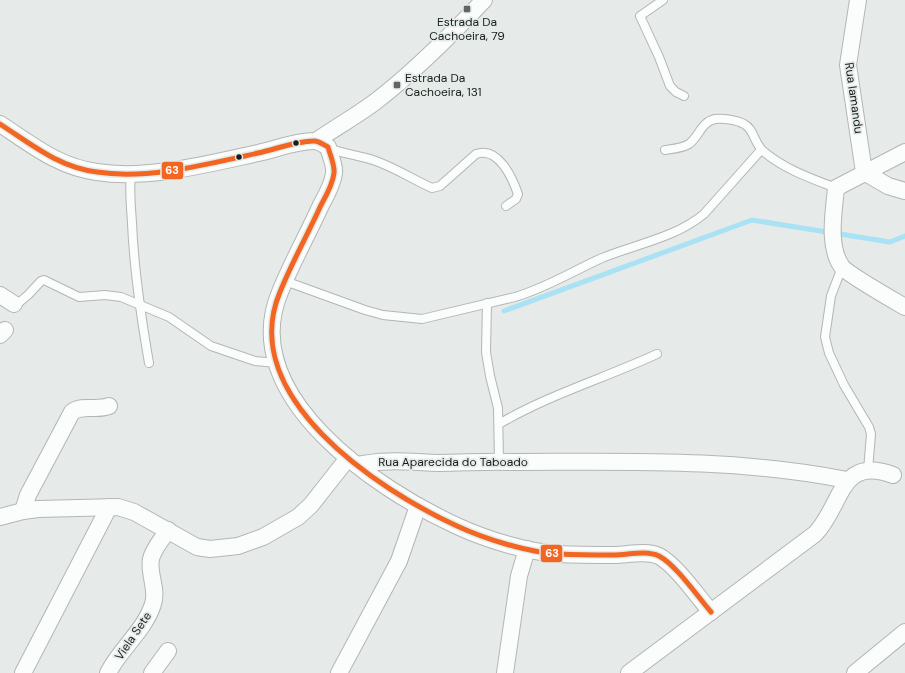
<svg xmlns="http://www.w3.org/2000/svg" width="905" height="673" font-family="'DM Sans',sans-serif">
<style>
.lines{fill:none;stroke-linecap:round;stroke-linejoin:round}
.stream{stroke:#a8e2f4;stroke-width:5}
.lane-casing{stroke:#b3b6b4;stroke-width:10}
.street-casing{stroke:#b3b6b4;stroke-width:18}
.lane{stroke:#fbfcfc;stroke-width:8}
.street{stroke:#fbfcfc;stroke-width:16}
.bus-1-casing{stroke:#e4ece8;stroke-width:8}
.bus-1{stroke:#f26522;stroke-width:5}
.poi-dot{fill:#616563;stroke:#e4ece8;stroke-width:1.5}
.bus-dot{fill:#1a1d1b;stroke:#e4ece8;stroke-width:1.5}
.labels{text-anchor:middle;stroke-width:3.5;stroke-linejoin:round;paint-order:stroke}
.poi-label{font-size:12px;fill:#1a1d1b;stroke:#e4ece8}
.street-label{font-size:12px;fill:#1a1d1b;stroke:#e4ece8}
.line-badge{stroke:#e4ece8;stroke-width:1.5}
.badge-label{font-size:11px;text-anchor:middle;font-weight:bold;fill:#fff}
</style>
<rect width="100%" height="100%" fill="#e6eae8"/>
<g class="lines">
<polyline class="stream" points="504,311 752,220 890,242 905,236"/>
<g class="lane-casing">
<g id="lane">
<polyline points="663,0 640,16 659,57 670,86 676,92 684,96"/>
<path d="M 328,148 C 344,154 358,155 373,160 C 394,167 412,179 432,188 L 440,186 L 476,154 C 498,146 512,177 518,194 L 516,199 L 506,206"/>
<path d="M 665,150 C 672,149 683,148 689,144 C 699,137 701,122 715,119 C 723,118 737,120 744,124 C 754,129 754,143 763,151 C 784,169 810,178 836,188"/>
<path d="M 131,173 C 129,190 131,206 132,223 C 134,270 141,317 149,363"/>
<polyline points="842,267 831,296 825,337 829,353 844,385 869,427 871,434 868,470"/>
<path d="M 285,281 L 365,310 L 383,315 L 422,319 L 515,297 C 546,288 573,271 602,258 C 636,244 675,238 704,214 L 761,150"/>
<polyline points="487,303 486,352 490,376 498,408 499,461"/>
<polyline points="14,304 16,305 28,295 41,281 44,280 79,297 105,295 121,297 169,317 211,346 255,361 276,363"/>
<path d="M 499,424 C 548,395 605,378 657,354"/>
</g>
</g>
<g class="street-casing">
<g id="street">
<polyline points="858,0 848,65 864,172 888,186 905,191"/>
<path d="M 0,124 C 31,144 58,167 97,172 C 147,180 208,164 258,153 C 277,149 295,141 314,141 C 319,141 324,145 328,147 C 330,155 335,165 334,173 C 333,184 326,196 321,205 C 308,234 292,262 280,292 C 236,396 378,490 457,526 C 485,539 529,553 560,554 C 578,555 596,555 614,555 C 628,555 646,550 659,556 C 676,565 698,597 711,612"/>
<path d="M 316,141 C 335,128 356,116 375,102 C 414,72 450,36 484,0"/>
<path d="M 905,152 L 836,188 C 834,211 827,246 842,267 C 849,275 893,300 905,307"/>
<polyline points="0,295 14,304"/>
<polyline points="0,335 5,330"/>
<path d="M 357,465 C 385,459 410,462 438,463 C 463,463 487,461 511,462 C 623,462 737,458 847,480"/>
<path d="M 23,511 L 28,495 L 72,412 C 83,404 96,411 109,406"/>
<polyline points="0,517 23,511 38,509 118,507 134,512 197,547 210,549 238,546 263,537 298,517 311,505 348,458"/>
<polyline points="23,673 109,507"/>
<path d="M 108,673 C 120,649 145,630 153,604 C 158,589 148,574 151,559 C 153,549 163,538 168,530"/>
<polyline points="152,673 168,651"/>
<polyline points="339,673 399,561 418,506"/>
<polyline points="505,673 519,576 527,549"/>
<path d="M 629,673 L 815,534 C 843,505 839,455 893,475"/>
<polyline points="855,673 905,632"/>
</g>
</g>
<use href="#lane" class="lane"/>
<use href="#street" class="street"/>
<g class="bus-1-casing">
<path id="bus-1" d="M 0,124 C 31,144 58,167 97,172 C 147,180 208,164 258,153 C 277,149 295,141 314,141 C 319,141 324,145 328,147 C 330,155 335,165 334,173 C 333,184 326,196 321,205 C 308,234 292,262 280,292 C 236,396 378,490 457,526 C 485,539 529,553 560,554 C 578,555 596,555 614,555 C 628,555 646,550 659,556 C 676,565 698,597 711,612"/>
</g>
<use href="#bus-1" class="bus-1"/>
</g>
<g class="poi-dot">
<rect x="463" y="5" width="8" height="8" rx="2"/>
<rect x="393" y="81" width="8" height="8" rx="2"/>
</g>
<g class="bus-dot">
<circle cx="296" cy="143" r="3.5"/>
<circle cx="239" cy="157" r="3.5"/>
</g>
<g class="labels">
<g class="poi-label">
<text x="467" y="26">Estrada Da<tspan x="467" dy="14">Cachoeira, 79</tspan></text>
<text x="405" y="82" text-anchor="start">Estrada Da<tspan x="405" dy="14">Cachoeira, 131</tspan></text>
</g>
<g class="street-label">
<text transform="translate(854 98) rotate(82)" y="4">Rua Iamandu</text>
<text x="453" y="466">Rua Aparecida do Taboado</text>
<text transform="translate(133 636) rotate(-56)" y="4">Viela Sete</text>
</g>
</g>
<g class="line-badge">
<rect x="161" y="161" width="23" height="19" rx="4" fill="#f26522"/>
<rect x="540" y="544" width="23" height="19" rx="4" fill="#f26522"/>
</g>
<g class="badge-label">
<text x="172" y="174">63</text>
<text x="552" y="557">63</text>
</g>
</svg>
